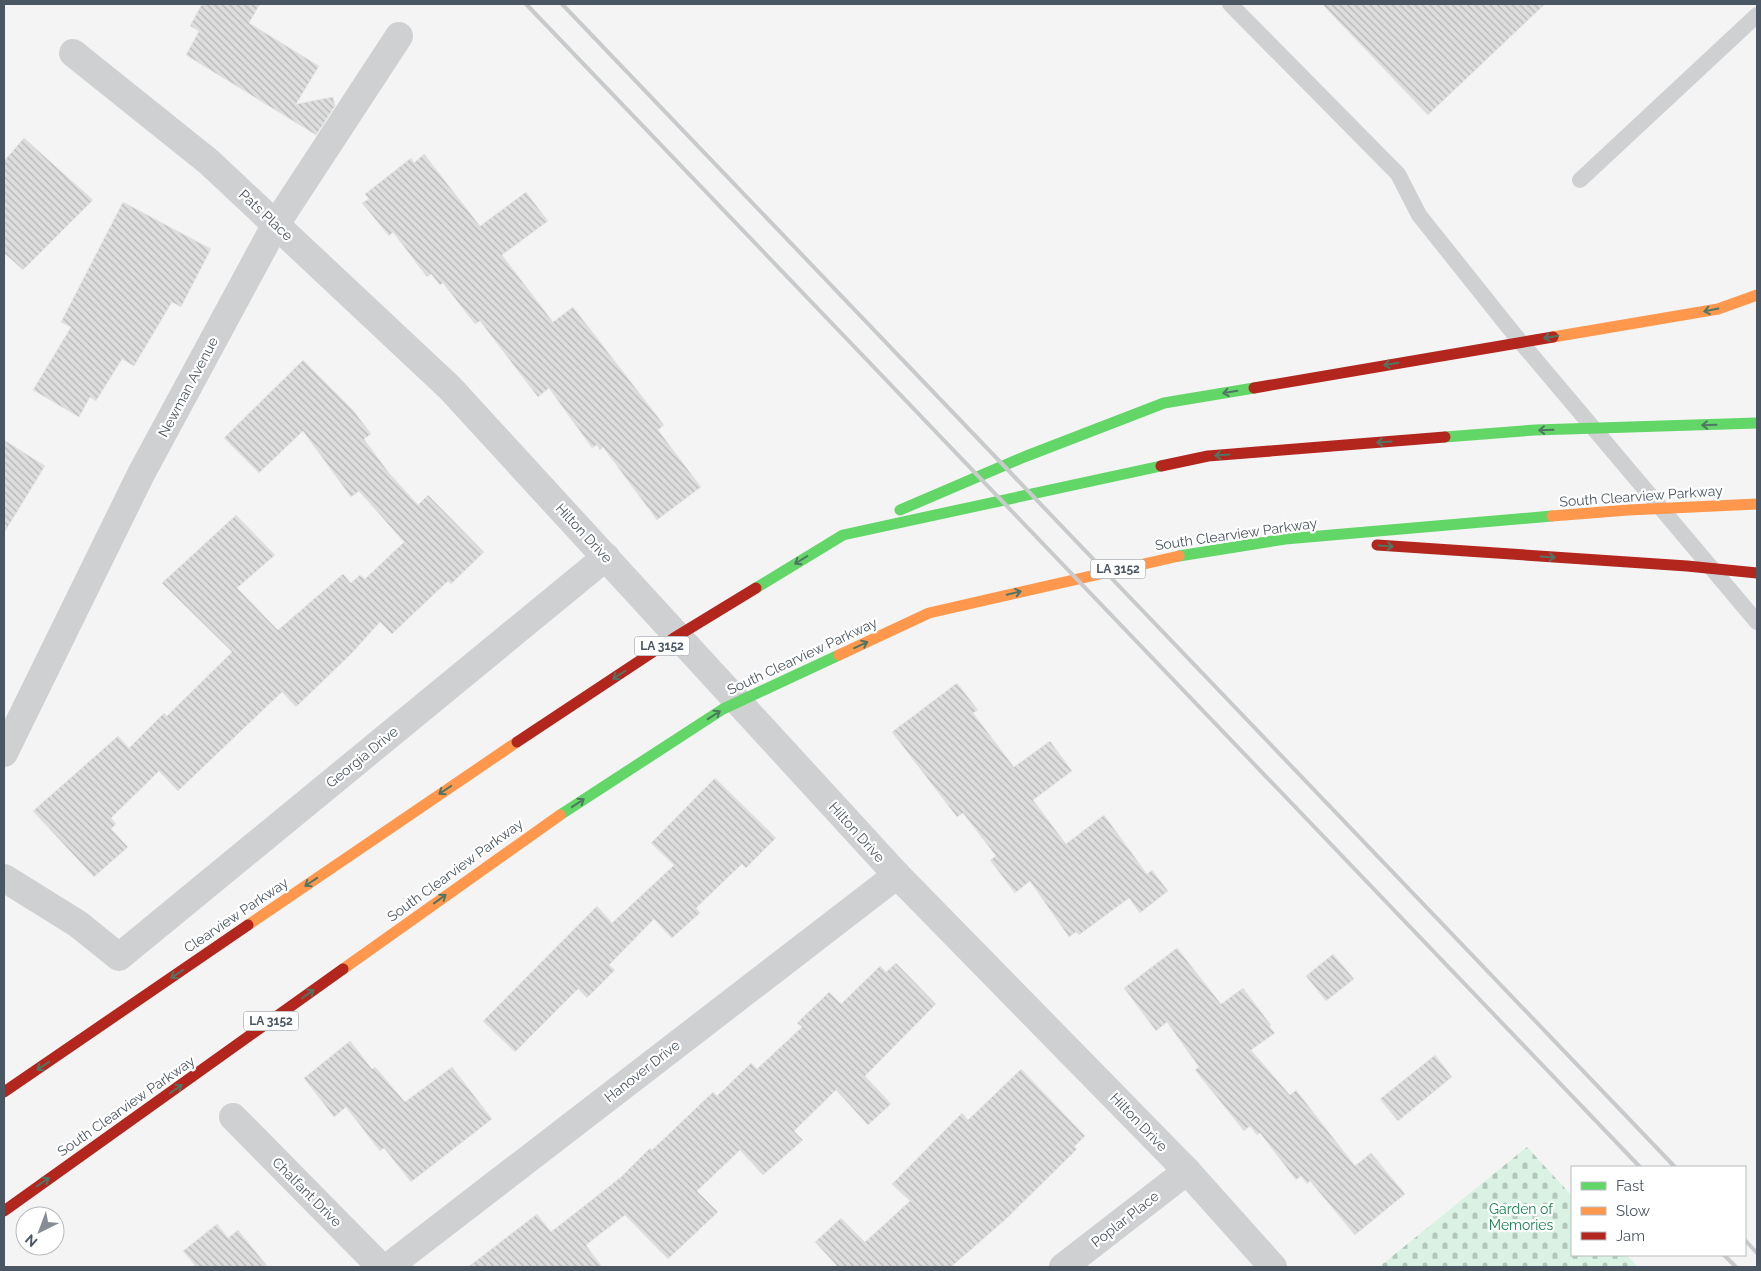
<svg xmlns="http://www.w3.org/2000/svg" width="1761" height="1271" font-family="Raleway,sans-serif">
<style>
.cemetery{fill:url(#cemetery-stones)}
.building{fill:url(#building-back-hatch);stroke:#e5e6e7}
.lines{fill:none;stroke-linecap:round;stroke-linejoin:round}
.lane{stroke:#ced0d2;stroke-width:16}
.street{stroke:#ced0d2;stroke-width:28}
.fast{stroke:#63d668;stroke-width:11}
.slow{stroke:#ff974d;stroke-width:11}
.jam{stroke:#b3261e;stroke-width:11}
.rail{stroke:#c9cacc;stroke-width:4}
.oneway{stroke:#507663}
.labels{text-anchor:middle;stroke-width:4.5;stroke-linejoin:round;paint-order:stroke}
.shield{fill:#fff;stroke:#808990;stroke-width:1}
.shield-label{font-size:12px;font-weight:bold;fill:#4a5661}
.street-label{font-size:14px;fill:#4a5661;stroke:#fff}
.park-label{font-size:14px;fill:#17864f;stroke:#fff}
</style>
<defs>
<pattern id="cemetery-stones" width="16" height="16" patternUnits="userSpaceOnUse" patternTransform="scale(1.25)"><rect width="16" height="16" fill="#d9f2e3"/><path d="M2 7V4a2 2 0 0 1 4 0v3zM10 15v-3a2 2 0 0 1 4 0v3z" fill="#b2c7bb"/></pattern>
<pattern id="building-back-hatch" width="6" height="6" patternUnits="userSpaceOnUse" patternTransform="scale(1.25)"><rect width="6" height="6" fill="#ddddde"/><path d="M-1 5l2 2M0 0l6 6M5-1l2 2" fill="none" stroke="#b5b6b7"/></pattern>
</defs>
<rect width="100%" height="100%" fill="#f4f4f4"/>
<polygon class="cemetery" points="1527,1147 1572,1196 1572,1255 1627,1255 1638,1267 1379,1267"/>
<g class="building">
<polygon points="202,4 260,4 249,23 319,66 296,104 333,97 335,106 316,135 186,55 199,31 190,26"/>
<polygon points="1322,4 1545,4 1428,115"/>
<polygon points="24,138 93,200 23,270 4,253 4,161"/>
<polygon points="424,154 480,226 526,192 548,221 502,255 553,322 573,307 664,425 658,430 701,487 657,520 603,447 600,450 597,445 592,448 549,388 538,397 480,321 475,324 443,283 440,285 431,274 427,277 393,232 389,236 362,203 369,199 365,194 411,158 414,163"/>
<polygon points="123,202 211,249 181,307 172,302 134,366 122,359 96,401 90,397 79,417 33,390 71,327 61,322"/>
<polygon points="303,360 353,410 371,434 364,439 389,473 418,505 428,495 484,552 451,584 448,581 392,634 380,622 351,654 296,707 282,692 178,791 159,771 111,818 116,824 111,829 128,847 94,877 33,811 118,736 129,748 164,713 167,716 232,652 162,583 236,515 275,555 237,588 278,630 343,574 351,583 360,575 365,579 404,542 359,491 351,497 303,431 259,473 224,438"/>
<polygon points="4,440 45,466 4,533"/>
<polygon points="957,683 978,710 973,713 1014,767 1050,741 1072,771 1033,800 1066,844 1104,815 1147,874 1152,870 1168,891 1140,913 1129,898 1079,935 1076,932 1069,937 1030,881 1015,893 990,860 996,856 963,813 957,817 892,732"/>
<polygon points="715,778 776,838 746,868 742,864 696,908 700,913 672,938 654,919 609,965 615,970 587,998 578,989 515,1052 483,1021 597,906 612,923 674,865 651,843"/>
<polygon points="1177,948 1221,1004 1243,988 1271,1025 1269,1026 1275,1033 1251,1050 1290,1095 1296,1090 1355,1166 1371,1153 1405,1194 1355,1235 1310,1181 1307,1184 1301,1176 1296,1180 1260,1133 1257,1135 1250,1126 1244,1131 1195,1070 1199,1067 1167,1022 1156,1031 1124,988"/>
<polygon points="1333,954 1354,979 1326,1001 1306,976"/>
<polygon points="896,963 936,1004 865,1076 891,1104 868,1125 836,1090 794,1131 803,1140 763,1175 740,1150 697,1191 718,1212 668,1259 625,1215 586,1245 602,1267 468,1267 537,1214 551,1232 621,1177 650,1148 652,1150 713,1092 717,1096 751,1063 757,1069 802,1027 797,1023 829,992 841,1004 880,966 886,972"/>
<polygon points="350,1041 372,1069 375,1067 405,1102 452,1067 492,1119 411,1182 384,1148 380,1151 346,1107 334,1117 304,1078"/>
<polygon points="1435,1055 1452,1077 1398,1121 1380,1099"/>
<polygon points="1021,1069 1085,1136 1074,1147 1077,1149 1006,1219 951,1267 838,1267 815,1242 841,1218 865,1242 910,1201 892,1184 962,1113 968,1120"/>
<polygon points="217,1224 228,1238 238,1230 268,1267 192,1267 195,1265 183,1251"/>
</g>
<g class="lines">
<g class="lane">
<polyline points="1230,4 1398,174 1419,215 1514,334 1757,622"/>
<polyline points="1580,180 1757,15"/>
</g>
<g class="street">
<polyline points="73,53 209,162 450,388 897,875 1187,1171 1273,1267"/>
<polyline points="4,753 141,474 276,224 399,36"/>
<polyline points="4,878 78,924 119,957 606,557"/>
<polyline points="233,1117 381,1267"/>
<polyline points="388,1267 897,875"/>
<polyline points="1063,1267 1187,1171"/>
</g>
<g class="fast">
<polyline points="1445,437 1535,430 1757,423"/>
<polyline points="900,510 1024,457 1164,403 1254,388"/>
<polyline points="1179,556 1285,539 1552,516"/>
<polyline points="756,588 843,535 1161,466"/>
<polyline points="560,815 723,709 839,655"/>
</g>
<g class="slow">
<polyline points="1553,337 1718,309 1757,295"/>
<polyline points="1552,516 1628,510 1757,504"/>
<polyline points="839,655 929,613 1179,556"/>
<polyline points="248,925 517,742"/>
<polyline points="343,969 560,815"/>
</g>
<g class="jam">
<polyline points="1254,388 1553,337"/>
<polyline points="1161,466 1208,456 1445,437"/>
<polyline points="1377,545 1687,566 1757,573"/>
<polyline points="517,742 674,638 756,588"/>
<polyline points="4,1092 248,925"/>
<polyline points="4,1211 343,969"/>
</g>
<g class="rail">
<polyline points="526,4 1640,1167"/>
<polyline points="562,4 1675,1167"/>
<polyline points="1745,1240 1757,1253"/>
<polyline points="1724,1255 1736,1267"/>
</g>
</g>
<defs><path id="oneway-shaft" d="M-6 0H5M1.5-3L5.5 0L1.5 3" fill="none" stroke-width="1.6" stroke-linecap="round" stroke-linejoin="round" transform="scale(1.25)"/></defs>
<g class="oneway">
<use href="#oneway-shaft" transform="translate(1711 310) rotate(169)"/>
<use href="#oneway-shaft" transform="translate(1551 337) rotate(170)"/>
<use href="#oneway-shaft" transform="translate(1391 364) rotate(170)"/>
<use href="#oneway-shaft" transform="translate(1230 392) rotate(170)"/>
<use href="#oneway-shaft" transform="translate(1709 425) rotate(178)"/>
<use href="#oneway-shaft" transform="translate(1546 430) rotate(178)"/>
<use href="#oneway-shaft" transform="translate(1384 442) rotate(176)"/>
<use href="#oneway-shaft" transform="translate(1222 455) rotate(176)"/>
<use href="#oneway-shaft" transform="translate(1386 546) rotate(4)"/>
<use href="#oneway-shaft" transform="translate(1548 557) rotate(4)"/>
<use href="#oneway-shaft" transform="translate(801 560) rotate(148)"/>
<use href="#oneway-shaft" transform="translate(1014 593) rotate(-13)"/>
<use href="#oneway-shaft" transform="translate(861 645) rotate(-25)"/>
<use href="#oneway-shaft" transform="translate(619 675) rotate(147)"/>
<use href="#oneway-shaft" transform="translate(714 715) rotate(-33)"/>
<use href="#oneway-shaft" transform="translate(445 790) rotate(146)"/>
<use href="#oneway-shaft" transform="translate(578 803) rotate(-33)"/>
<use href="#oneway-shaft" transform="translate(311 882) rotate(146)"/>
<use href="#oneway-shaft" transform="translate(440 899) rotate(-36)"/>
<use href="#oneway-shaft" transform="translate(177 974) rotate(146)"/>
<use href="#oneway-shaft" transform="translate(308 994) rotate(-36)"/>
<use href="#oneway-shaft" transform="translate(43 1066) rotate(146)"/>
<use href="#oneway-shaft" transform="translate(176 1089) rotate(-35)"/>
<use href="#oneway-shaft" transform="translate(43 1182) rotate(-35)"/>
</g>
<g class="labels">
<g class="shield">
<rect x="1090.5" y="559.5" width="55" height="19" rx="4"/>
<rect x="634.5" y="636.5" width="55" height="19" rx="4"/>
<rect x="243.5" y="1011.5" width="55" height="19" rx="4"/>
</g>
<g class="shield-label">
<text x="1118" y="573">LA 3152</text>
<text x="662" y="650">LA 3152</text>
<text x="271" y="1025">LA 3152</text>
</g>
<g class="street-label">
<text transform="translate(266 215) rotate(43)" y="5">Pats Place</text>
<text transform="translate(188 387) rotate(-62)" y="5">Newman Avenue</text>
<text transform="translate(1641 496) rotate(-4)" y="5">South Clearview Parkway</text>
<text transform="translate(584 533) rotate(47)" y="5">Hilton Drive</text>
<text transform="translate(1236 534) rotate(-8)" y="5">South Clearview Parkway</text>
<text transform="translate(802 656) rotate(-25)" y="5">South Clearview Parkway</text>
<text transform="translate(362 757) rotate(-39)" y="5">Georgia Drive</text>
<text transform="translate(857 832) rotate(48)" y="5">Hilton Drive</text>
<text transform="translate(455 870) rotate(-36)" y="5">South Clearview Parkway</text>
<text transform="translate(236 915) rotate(-34)" y="5">Clearview Parkway</text>
<text transform="translate(642 1071) rotate(-38)" y="5">Hanover Drive</text>
<text transform="translate(126 1106) rotate(-35)" y="5">South Clearview Parkway</text>
<text transform="translate(1139 1122) rotate(46)" y="5">Hilton Drive</text>
<text transform="translate(307 1192) rotate(45)" y="5">Chalfant Drive</text>
<text transform="translate(1125 1219) rotate(-38)" y="5">Poplar Place</text>
</g>
<g class="park-label">
<text x="1521" y="1214">Garden of<tspan x="1521" dy="16">Memories</tspan></text>
</g>
</g>
<rect width="1761" height="1271" fill="none" stroke="#4a5661" stroke-width="10"/>
<rect x="1571" y="1166" width="175" height="90" fill="#ffffff" stroke="#b7bbc0"/>
<rect x="1581" y="1182" width="25" height="8" fill="#63d668" stroke="#b7bbc0"/>
<text x="1616" y="1191" font-size="15" fill="#4a5661">Fast</text>
<rect x="1581" y="1207" width="25" height="8" fill="#ff974d" stroke="#b7bbc0"/>
<text x="1616" y="1216" font-size="15" fill="#4a5661">Slow</text>
<rect x="1581" y="1232" width="25" height="8" fill="#b3261e" stroke="#b7bbc0"/>
<text x="1616" y="1241" font-size="15" fill="#4a5661">Jam</text>
<g transform="translate(40 1231) rotate(222)"><circle r="24" fill="#ffffff" stroke="#b7bbc0"/>
<path d="M0-4L9 19L0 12L-9 19Z" fill="#868d94"/>
<text y="-8" font-size="14" font-weight="bold" text-anchor="middle" fill="#4a5661">N</text>
</g>
</svg>
